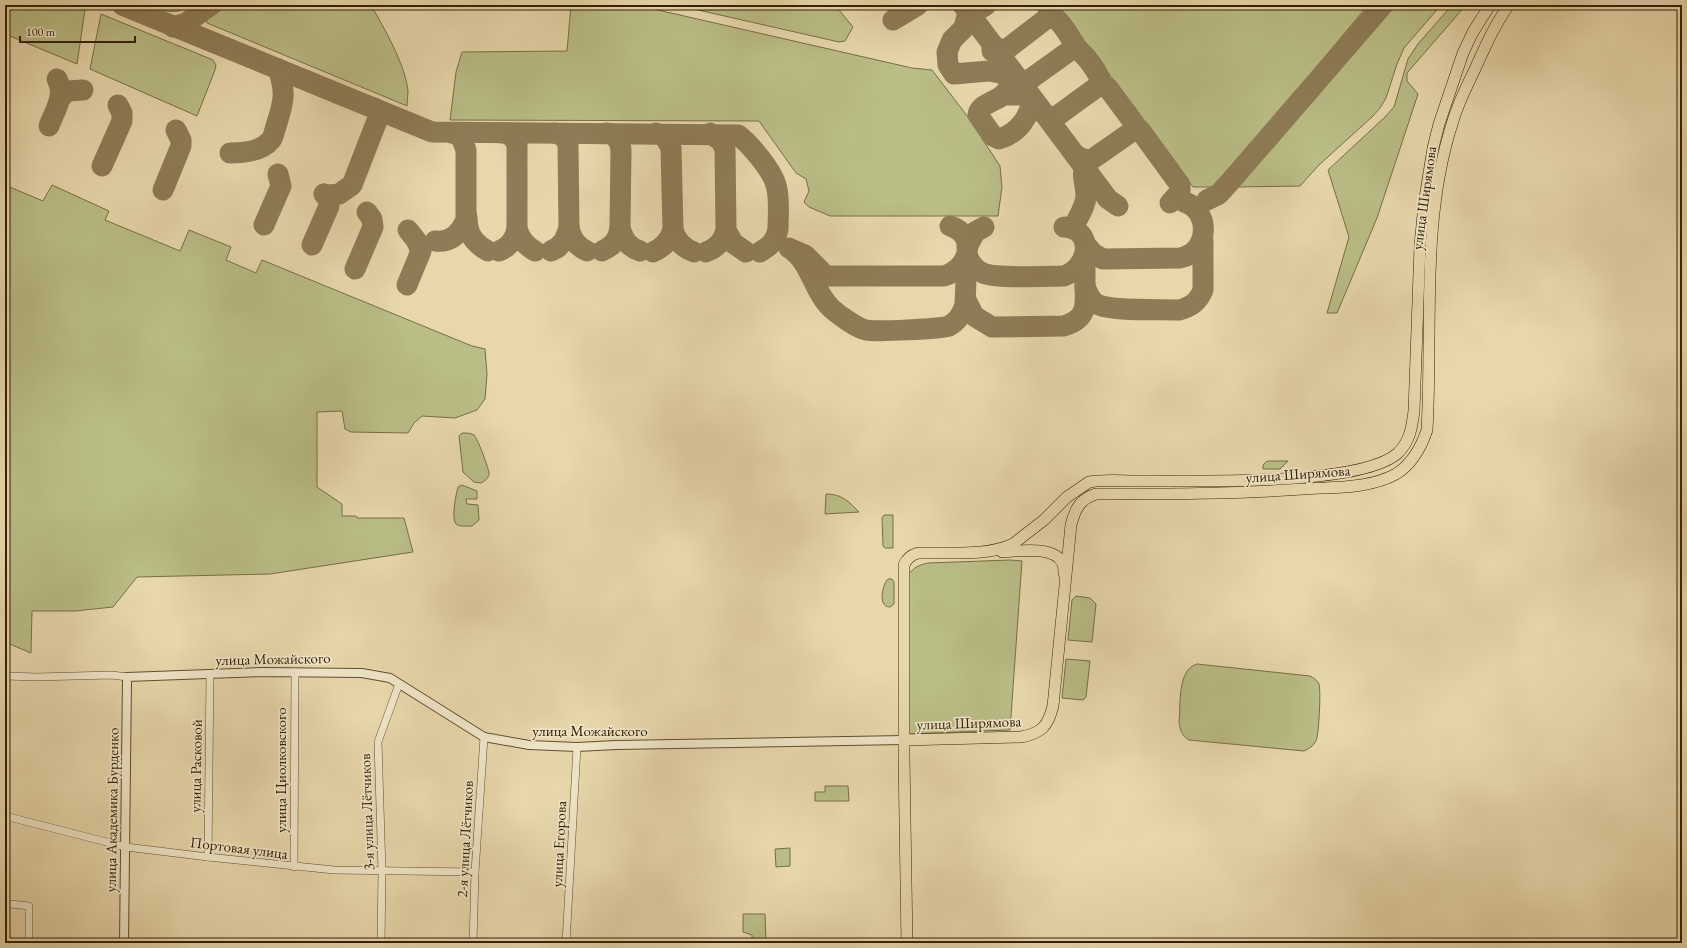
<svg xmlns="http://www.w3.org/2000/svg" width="1687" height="948" font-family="'EB Garamond',serif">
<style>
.green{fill:#babd86;stroke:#776e44}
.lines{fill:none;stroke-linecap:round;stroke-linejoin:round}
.taxiway{stroke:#8e7c56;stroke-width:21}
.minor-casing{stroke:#614e2c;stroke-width:8}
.tertiary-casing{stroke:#614e2c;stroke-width:10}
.primary-casing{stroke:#342002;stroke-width:12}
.minor{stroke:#efe5c8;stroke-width:7}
.tertiary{stroke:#efe5c8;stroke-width:8}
.primary{stroke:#e7d7ab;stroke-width:11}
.labels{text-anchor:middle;stroke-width:3.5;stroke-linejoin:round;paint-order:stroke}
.street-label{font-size:15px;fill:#342002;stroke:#efe5c8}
</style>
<rect width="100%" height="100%" fill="#e7d7ab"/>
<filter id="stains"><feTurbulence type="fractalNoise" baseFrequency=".005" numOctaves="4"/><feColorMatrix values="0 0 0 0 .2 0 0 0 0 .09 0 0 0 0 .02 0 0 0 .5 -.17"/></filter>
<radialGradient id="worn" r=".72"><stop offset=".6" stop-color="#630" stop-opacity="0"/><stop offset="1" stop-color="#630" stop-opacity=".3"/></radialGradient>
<g class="green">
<polygon points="5,5 75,5 85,9 77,64 5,34"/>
<path d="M 148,5 L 191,5 C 177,16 163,11 148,5 Z"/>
<path d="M 224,5 L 371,5 C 384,28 405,64 408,91 C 408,96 407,101 407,106 L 207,23 L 206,19 Z"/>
<polygon points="571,5 636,5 912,68 932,70 968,117 1000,166 1002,187 998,216 830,216 809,207 804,202 809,191 806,179 796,173 759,121 450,120 456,72 462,52 567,51"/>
<polygon points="676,5 835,5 853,27 845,41 839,42"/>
<polygon points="1058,5 1368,5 1217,187 1193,187"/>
<polygon points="1394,5 1441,5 1404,48 1397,64 1386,98 1380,108 1372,117 1319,165 1300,186 1238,187"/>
<polygon points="1452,5 1466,5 1407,73 1407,81 1418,94 1377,218 1337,313 1327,313 1349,237 1328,170 1385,117 1394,107 1408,59 1418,44"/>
<polygon points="101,14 213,60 216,65 215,70 197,116 90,69"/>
<polygon points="5,185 43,201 52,185 109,211 105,220 180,251 189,230 231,247 226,260 256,273 262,260 472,346 485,349 487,374 485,399 477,410 455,418 422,416 414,423 408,433 351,432 345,429 342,411 317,412 317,487 342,504 342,516 356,516 357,518 404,518 413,552 270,574 137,577 113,607 75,611 32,611 31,653 5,642"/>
<path d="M 462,433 C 466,433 470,433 474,435 C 478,439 489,469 489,474 C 488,479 485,481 481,483 L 474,482 L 463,472 L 459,436 Z"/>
<polygon points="1267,461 1288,461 1280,469 1263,469 1263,465"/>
<path d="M 462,485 L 477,491 L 477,499 L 466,499 L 467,504 L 478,505 L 479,520 L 472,526 C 467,526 460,527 456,524 C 451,519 456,494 458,487 Z"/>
<path d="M 826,494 C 842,494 848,501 859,512 L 825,514 Z"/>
<polygon points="884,515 893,515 893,548 885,548 883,546 882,518"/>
<path d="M 1010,560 L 1022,561 L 1010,730 L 909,734 L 908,575 C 914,567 919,565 928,563 Z"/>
<path d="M 888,579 L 892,579 L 894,582 L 894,604 L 890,607 C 888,607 886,607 884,604 C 880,600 883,583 888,579 Z"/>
<polygon points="1076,596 1090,598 1096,604 1092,642 1068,640 1072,600"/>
<polygon points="1066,659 1090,661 1086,697 1083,700 1062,698"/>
<path d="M 1197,664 L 1310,676 C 1314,678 1317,680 1319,684 C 1321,690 1319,735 1316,741 C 1313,746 1309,749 1304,751 L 1189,740 C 1182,736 1180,730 1179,722 C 1181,704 1177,670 1197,664 Z"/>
<polygon points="825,786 848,786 849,801 815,801 815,792 825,792"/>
<polygon points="790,848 790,866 776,867 775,849"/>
<polygon points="743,914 765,914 766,943 752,943 752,935 743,932"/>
</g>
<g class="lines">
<g class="taxiway">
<path d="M 122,5 L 432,132 L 738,135 C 750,144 772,170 776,185 C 780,198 778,215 778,229 C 776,241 770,246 760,252"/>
<polyline points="963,5 1108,199 1118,206"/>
<path d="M 963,5 C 972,11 978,11 986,5"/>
<path d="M 968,12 L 964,28 L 952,40 L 947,52 L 948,65 L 954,74 L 989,71 L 1015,76 C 1012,82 1008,90 1003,95 C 995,102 979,104 978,115 L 993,136 L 999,139 C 1017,134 1032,116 1031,97 L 1020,95 L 1003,95"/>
<polyline points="893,20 918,5"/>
<polyline points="173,27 186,23 211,5"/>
<polyline points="992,51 992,45 998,49 1007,49 1046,19 1049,14 1048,8"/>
<path d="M 1017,78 L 1024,81 L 1029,80 L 1075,47 C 1074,42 1060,20 1055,18 C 1052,16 1049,18 1046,19"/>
<polyline points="60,98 68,91 83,90"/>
<path d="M 1043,113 L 1050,117 L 1057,116 L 1101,84 C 1101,75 1082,49 1074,48"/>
<path d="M 49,126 C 55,110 66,95 57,79"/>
<polyline points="1134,130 1140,130 1180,185 1180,192 1170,203"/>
<path d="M 502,133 C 510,133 513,137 517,144 L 517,229 C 521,240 525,245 535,251"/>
<path d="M 606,133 C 616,134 620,141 621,150 L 620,228 C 624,240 628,247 640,251"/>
<path d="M 656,133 L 665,137 L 671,148 L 673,230 C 676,241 683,248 694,252"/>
<polyline points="710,133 721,141 725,149 726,230 733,243 746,252"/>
<path d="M 230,153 C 243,153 262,151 271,140 C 274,136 275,128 277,123 C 284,101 286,91 278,69"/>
<polyline points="1075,155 1083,159 1091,160 1134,130 1134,123 1108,88 1100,86"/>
<polyline points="102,166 122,121 122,113 118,105"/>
<polyline points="163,190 181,146 181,140 176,130"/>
<polyline points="324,194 329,195 339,194 352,185 378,118 377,112 374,108"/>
<polyline points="1207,200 1219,194 1229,183 1383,5"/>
<path d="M 467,217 C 467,233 473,243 488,251"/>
<path d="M 1076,222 C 1080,214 1086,205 1086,195 C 1086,185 1081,175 1085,166"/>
<polyline points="264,225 281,186 278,174"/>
<path d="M 950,226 C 979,235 969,269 944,276 L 826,276 L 805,255 L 789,248 C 811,261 813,292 832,309 C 840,316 857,328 866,330 C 876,332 940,329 949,326 C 957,322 962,314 965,305 L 967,255"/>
<path d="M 569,228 C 572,239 576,246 587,251"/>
<path d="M 435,241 C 451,243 460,233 466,220 L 466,150 L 462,139 L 458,135 L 452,133"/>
<path d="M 1085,244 L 1094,254 L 1103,259 L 1180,258 C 1211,252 1210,209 1184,202"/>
<polyline points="312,245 329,206 329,200 324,194"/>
<polyline points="967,247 975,232 984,227"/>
<path d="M 499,251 C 509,247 515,239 517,229"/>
<path d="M 551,251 L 557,248 L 564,241 L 569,228 L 568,145 C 566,138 562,135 555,133"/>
<path d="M 602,251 C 613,246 618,240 620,228"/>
<path d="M 653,252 C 664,247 669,241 673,230"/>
<path d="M 706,252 C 717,248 723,242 726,230"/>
<path d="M 967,255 C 970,263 974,269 983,273 C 995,279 1048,276 1064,276 C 1091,266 1094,229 1064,227"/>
<polyline points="355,269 373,227 372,219 367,212"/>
<polyline points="407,285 421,251 416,240 408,230"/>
<path d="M 1085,287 C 1088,293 1090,299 1095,303 C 1107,312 1161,309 1179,310 C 1191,307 1198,302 1203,290 L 1203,240"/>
<path d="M 966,300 L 974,316 L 992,327 L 1064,326 C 1087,319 1086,306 1085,286 C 1085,276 1085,267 1085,257"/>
</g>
<g class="minor-casing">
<g id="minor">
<polyline points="5,676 36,677 112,675 127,677"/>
<polyline points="5,816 126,847 208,857 334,870 475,872"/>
<polyline points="208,857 210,674"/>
<polyline points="294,867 295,672"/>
<polyline points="5,907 10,904 29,906 29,943"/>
<polyline points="381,943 382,871 378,742 399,684"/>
<polyline points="473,943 475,872 484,737"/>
<polyline points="566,943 577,747"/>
</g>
</g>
<g class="tertiary-casing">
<polyline id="tertiary" points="124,943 127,677 262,672 362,673 390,678 484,737 529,745 577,747 616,745 904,740"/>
</g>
<g class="primary-casing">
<g id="primary">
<path d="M 1002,552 C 1018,551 1055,545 1063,564 C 1064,567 1064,571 1064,574"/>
<path d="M 904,740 L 1021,737 C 1042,733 1048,726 1053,706 L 1071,525 C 1075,509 1080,499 1096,494 C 1165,494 1234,494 1303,489 C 1333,487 1369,489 1396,474 C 1412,464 1421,448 1427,430 C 1433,328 1420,221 1453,121 C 1458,103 1467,86 1475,69 C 1485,47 1495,24 1509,5"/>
<path d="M 907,943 L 904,757 L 904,565 C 907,558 911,555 918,553 C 948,552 986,557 1013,544 L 1044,520 L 1067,497 L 1089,482 C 1105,479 1122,481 1138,481 C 1192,480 1360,487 1398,453 C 1410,441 1412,427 1414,411 L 1420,246 L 1424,204 L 1433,148 L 1439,124 L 1463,53 L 1473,32 L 1490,5"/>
</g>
</g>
<use href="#minor" class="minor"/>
<use href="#tertiary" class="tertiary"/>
<use href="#primary" class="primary"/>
</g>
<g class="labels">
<g class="street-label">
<text transform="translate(1424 198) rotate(-82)" y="5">улица Ширямова</text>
<text transform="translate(1298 474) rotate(-4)" y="5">улица Ширямова</text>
<text transform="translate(273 659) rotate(-1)" y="5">улица Можайского</text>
<text transform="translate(969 723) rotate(-2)" y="5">улица Ширямова</text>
<text x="590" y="736">улица Можайского</text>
<text transform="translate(196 766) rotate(-89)" y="5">улица Расковой</text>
<text transform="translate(281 770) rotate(-90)" y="5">улица Циолковского</text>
<text transform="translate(112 810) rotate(-89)" y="5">улица Академика Бурденко</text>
<text transform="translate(367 812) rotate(-92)" y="5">3-я улица Лётчиков</text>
<text transform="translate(465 839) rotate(-87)" y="5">2-я улица Лётчиков</text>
<text transform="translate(559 844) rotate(-87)" y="5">улица Егорова</text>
<text transform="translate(239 848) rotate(7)" y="5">Портовая улица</text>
</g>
</g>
<rect width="1687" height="948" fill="none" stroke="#e7d7ab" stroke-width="20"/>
<rect x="6" y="6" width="1675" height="936" fill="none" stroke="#342002" stroke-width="2"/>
<rect x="10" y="10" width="1667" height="928" fill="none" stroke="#342002"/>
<path d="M20 36v6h115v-6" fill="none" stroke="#342002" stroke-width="2"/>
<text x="26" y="36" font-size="12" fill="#342002" stroke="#efe5c8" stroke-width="3" paint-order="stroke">100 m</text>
<rect width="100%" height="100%" filter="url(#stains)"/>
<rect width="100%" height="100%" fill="url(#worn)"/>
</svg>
